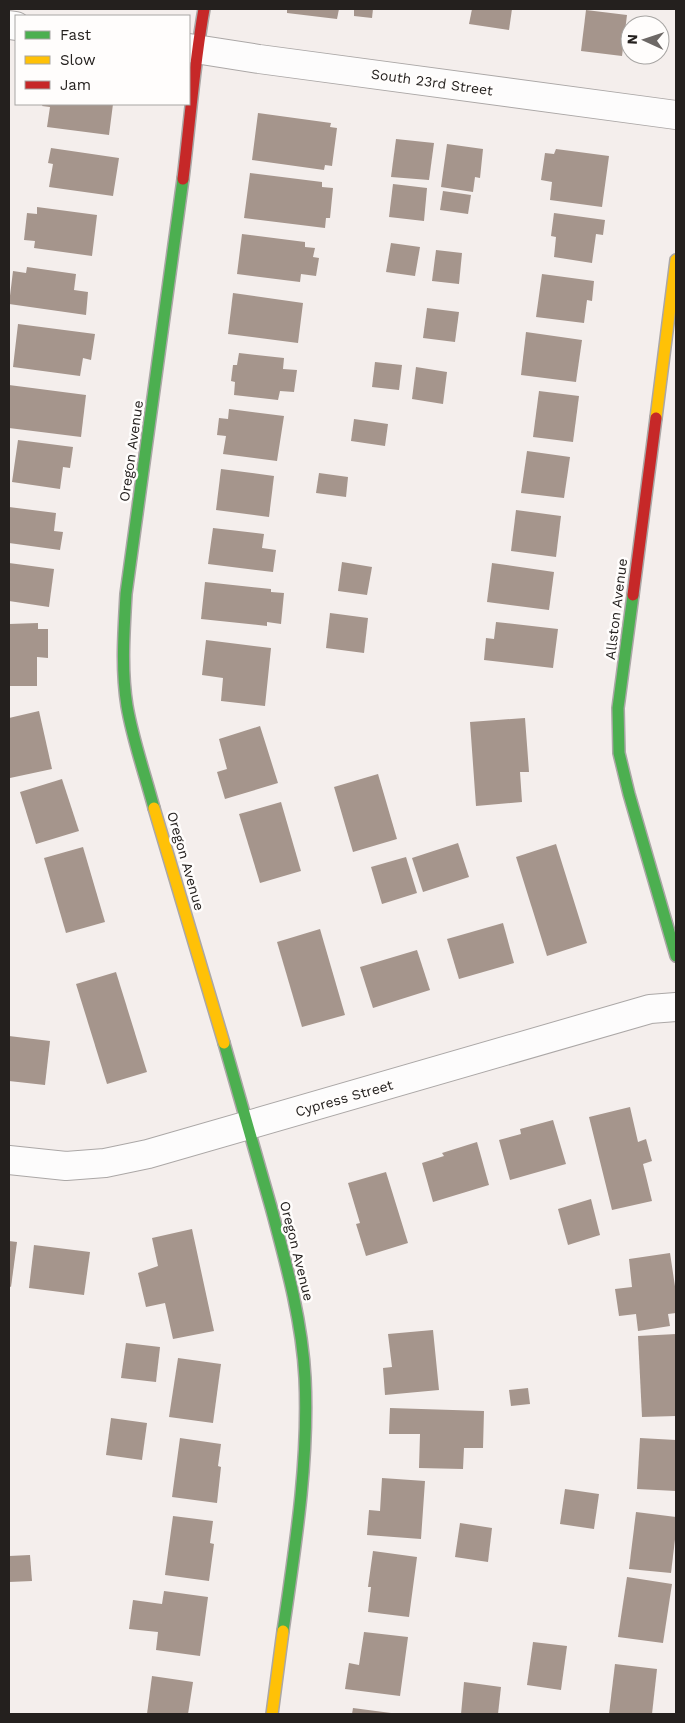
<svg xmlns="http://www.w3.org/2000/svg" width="685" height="1723" font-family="'Work Sans',sans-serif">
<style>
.building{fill:#a5958c}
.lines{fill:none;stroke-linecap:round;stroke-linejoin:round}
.street-casing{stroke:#aba7a6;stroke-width:30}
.fast-casing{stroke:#aba7a6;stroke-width:14}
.slow-casing{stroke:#aba7a6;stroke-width:14}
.jam-casing{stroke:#aba7a6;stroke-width:14}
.street{stroke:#fdfcfc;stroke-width:28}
.fast{stroke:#4caf50;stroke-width:11}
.slow{stroke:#ffc107;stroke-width:11}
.jam{stroke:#c62828;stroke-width:11}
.labels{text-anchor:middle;stroke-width:5;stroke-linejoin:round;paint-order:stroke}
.street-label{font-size:14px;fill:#24201e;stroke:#fffdfc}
</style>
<rect width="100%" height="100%" fill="#f4eeec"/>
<g class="building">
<polygon points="287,9 339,9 337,19 287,13"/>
<polygon points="354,9 373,9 372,18 354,16"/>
<polygon points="472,9 512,9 509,30 469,24"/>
<polygon points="586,10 627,15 622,56 581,51"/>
<polygon points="43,104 113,104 109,135 47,127 50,107 42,106"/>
<polygon points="258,113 331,123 330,127 337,128 332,166 325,165 324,170 252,160"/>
<polygon points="396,139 434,143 429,180 391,177"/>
<polygon points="447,144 483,149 480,178 475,177 473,192 441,187"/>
<polygon points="51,148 119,158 113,196 49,187 53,164 48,163"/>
<polygon points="556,149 609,156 602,207 550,200 552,182 541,180 545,153 554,154"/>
<polygon points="250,173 322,182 322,187 333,188 330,218 326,218 325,228 244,218"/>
<polygon points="393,184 427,188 424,221 389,217"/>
<polygon points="443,191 471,195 468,214 440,210"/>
<polygon points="37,207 97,215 92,256 34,248 35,241 24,240 27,213 37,214"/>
<polygon points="554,213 605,220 603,235 596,234 592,263 554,257 556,237 551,236"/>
<polygon points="242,234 305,242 305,247 315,248 313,257 319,258 316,276 301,274 300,282 237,274"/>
<polygon points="391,243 420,247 415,276 386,272"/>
<polygon points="436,250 462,253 459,284 432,281"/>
<polygon points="27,267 76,274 74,290 88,292 86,315 9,304 13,271 26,273"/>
<polygon points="542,274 594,281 592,301 587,300 584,323 536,317"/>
<polygon points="233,293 303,303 298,343 228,334"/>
<polygon points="427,308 459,312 455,342 423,338"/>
<polygon points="18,324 95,334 91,360 83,358 80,376 13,367"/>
<polygon points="526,332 582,340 576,382 521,375"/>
<polygon points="239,353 284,358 283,369 297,370 294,392 280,391 278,400 234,395 235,382 231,381 233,365 237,365"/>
<polygon points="375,362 402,365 399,390 372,387"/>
<polygon points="416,367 447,372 443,404 412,399"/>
<polygon points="9,385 86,395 81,437 9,428"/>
<polygon points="539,391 579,396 573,442 533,437"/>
<polygon points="229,409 284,416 277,461 223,454 226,436 217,435 219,418 228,419"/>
<polygon points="354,419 388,424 385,446 351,441"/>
<polygon points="18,440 73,447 70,468 63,467 60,489 12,482"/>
<polygon points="527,451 570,457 564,498 521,493"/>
<polygon points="221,469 274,476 269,517 216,510"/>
<polygon points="319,473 348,477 346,497 316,493"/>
<polygon points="9,507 56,513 54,531 63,532 60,550 9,543"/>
<polygon points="516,510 561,516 556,557 511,551"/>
<polygon points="213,528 264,534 262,548 276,550 273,572 208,564"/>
<polygon points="342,562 372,567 367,595 338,591"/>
<polygon points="9,563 54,569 49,607 9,601"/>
<polygon points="492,563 554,572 549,610 487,602"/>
<polygon points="205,582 271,589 271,592 284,593 281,624 267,622 267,626 201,619"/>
<polygon points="330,613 368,618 364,653 326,648"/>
<polygon points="496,622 558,629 553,668 484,660 486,638 494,639"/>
<polygon points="38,623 38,629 48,629 48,658 37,657 37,686 9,686 9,624"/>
<polygon points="206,640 271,648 265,706 221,701 223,678 202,675"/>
<polygon points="39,711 52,769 10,778 9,718"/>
<polygon points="525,718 529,772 520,772 522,802 476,806 470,722"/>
<polygon points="260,726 278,783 225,799 217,772 227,769 219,739"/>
<polygon points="378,774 397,839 353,852 334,787"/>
<polygon points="62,779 79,831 36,844 20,792"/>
<polygon points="281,802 301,871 260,883 239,814"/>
<polygon points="458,843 469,877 423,892 412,858"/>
<polygon points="556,844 587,943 547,956 516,857"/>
<polygon points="83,847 105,922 66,933 44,858"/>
<polygon points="406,857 417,893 382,904 371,867"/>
<polygon points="503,923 514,963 459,979 447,939"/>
<polygon points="320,929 345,1015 302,1027 277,942"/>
<polygon points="417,950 430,990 373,1008 360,967"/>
<polygon points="116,972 147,1072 107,1084 76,984"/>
<polygon points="9,1036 50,1041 45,1085 9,1081"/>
<polygon points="630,1107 638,1142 646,1139 652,1161 643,1164 652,1201 612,1210 589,1117"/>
<polygon points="553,1120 566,1164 510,1180 499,1140 521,1134 520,1129"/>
<polygon points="477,1142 489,1185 433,1202 422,1163 444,1156 442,1153"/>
<polygon points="386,1172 408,1243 366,1256 356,1224 360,1223 348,1183"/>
<polygon points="591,1199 600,1235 568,1245 558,1209"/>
<polygon points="192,1229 214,1331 173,1339 165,1303 146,1307 138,1273 158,1266 152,1238"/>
<polygon points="9,1241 17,1242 11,1287 9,1286"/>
<polygon points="34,1245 90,1252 84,1295 29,1288"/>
<polygon points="670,1253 676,1293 676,1313 668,1314 670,1326 638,1331 636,1314 619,1316 615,1289 632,1287 629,1259"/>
<polygon points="433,1330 439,1390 385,1395 383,1368 392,1367 388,1334"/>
<polygon points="676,1334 676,1416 642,1417 638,1336"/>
<polygon points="126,1343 160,1347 156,1382 121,1378"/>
<polygon points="178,1358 221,1364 213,1423 169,1417"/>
<polygon points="528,1388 530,1404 511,1406 509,1390"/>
<polygon points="390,1408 484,1411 483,1448 464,1448 463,1469 419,1468 420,1434 389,1434"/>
<polygon points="111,1418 147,1423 142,1460 106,1455"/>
<polygon points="180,1438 221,1444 218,1466 221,1467 217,1503 172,1497"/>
<polygon points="640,1438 676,1440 676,1491 637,1489"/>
<polygon points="382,1478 425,1481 421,1539 367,1535 369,1510 380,1511"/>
<polygon points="565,1489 599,1494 594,1529 560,1524"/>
<polygon points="636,1512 676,1517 676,1531 671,1573 629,1569"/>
<polygon points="173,1516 213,1521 210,1543 214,1544 209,1581 165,1575"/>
<polygon points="460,1523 492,1528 488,1562 455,1557"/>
<polygon points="373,1551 417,1557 409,1617 368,1612 371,1587 368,1587"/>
<polygon points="30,1555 32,1581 9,1582 9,1556"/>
<polygon points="627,1577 672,1584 663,1643 618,1637"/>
<polygon points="164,1591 208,1597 200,1656 156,1650 158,1632 129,1629 133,1600 162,1604"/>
<polygon points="364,1632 408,1637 400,1696 345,1689 349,1663 359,1665"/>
<polygon points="533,1642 567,1646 561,1690 527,1685"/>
<polygon points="615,1664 657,1669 652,1714 609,1714"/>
<polygon points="152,1676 193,1682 188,1714 147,1714"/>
<polygon points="464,1682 501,1687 498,1714 461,1714"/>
<polygon points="353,1708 391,1713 391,1714 352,1714"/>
</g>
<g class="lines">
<g class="street-casing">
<g id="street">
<polyline points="9,25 16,26"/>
<polyline points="189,48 259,59 676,115"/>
<polyline points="9,1160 66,1166 105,1163 148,1154 650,1009 676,1007"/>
</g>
</g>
<g class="fast-casing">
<g id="fast">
<polyline points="633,595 618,708 619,753 629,794 676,956"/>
<path d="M 154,808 C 145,774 133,741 127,706 C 121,669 124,631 126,594 L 183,179"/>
<path d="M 224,1043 C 240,1098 255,1153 271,1207 C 286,1263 302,1320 305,1378 C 309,1462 295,1548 283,1631"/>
</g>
</g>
<g class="slow-casing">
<g id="slow">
<polyline points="656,418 676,260"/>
<polyline points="154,808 224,1043"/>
<polyline points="272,1714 283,1631"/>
</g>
</g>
<g class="jam-casing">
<g id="jam">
<path d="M 183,179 C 190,122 194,65 204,9"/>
<polyline points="633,595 656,418"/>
</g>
</g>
<use href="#street" class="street"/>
<use href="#fast" class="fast"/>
<use href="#slow" class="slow"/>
<use href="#jam" class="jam"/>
</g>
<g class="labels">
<g class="street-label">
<text transform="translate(432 82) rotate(8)" y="5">South 23rd Street</text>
<text transform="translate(131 451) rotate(-82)" y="5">Oregon Avenue</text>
<text transform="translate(616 609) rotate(-83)" y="5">Allston Avenue</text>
<text transform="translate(186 861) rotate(74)" y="5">Oregon Avenue</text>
<text transform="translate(344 1098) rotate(-16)" y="5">Cypress Street</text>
<text transform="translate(297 1251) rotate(76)" y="5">Oregon Avenue</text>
</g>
</g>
<rect width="685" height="1723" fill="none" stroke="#24201e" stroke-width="20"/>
<rect x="15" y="15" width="175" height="90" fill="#fffdfc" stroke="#a7a5a3"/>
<rect x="25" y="31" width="25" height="8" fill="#4caf50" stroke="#a7a5a3"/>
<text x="60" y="40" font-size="15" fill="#24201e">Fast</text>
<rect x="25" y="56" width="25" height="8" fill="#ffc107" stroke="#a7a5a3"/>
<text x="60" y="65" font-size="15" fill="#24201e">Slow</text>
<rect x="25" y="81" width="25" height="8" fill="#c62828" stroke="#a7a5a3"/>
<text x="60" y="90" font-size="15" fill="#24201e">Jam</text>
<g transform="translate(645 40) rotate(273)"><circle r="24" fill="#fffdfc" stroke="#a7a5a3"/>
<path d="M0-4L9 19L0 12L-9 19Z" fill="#6d6866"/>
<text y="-8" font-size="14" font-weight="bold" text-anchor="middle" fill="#24201e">N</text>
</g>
</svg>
